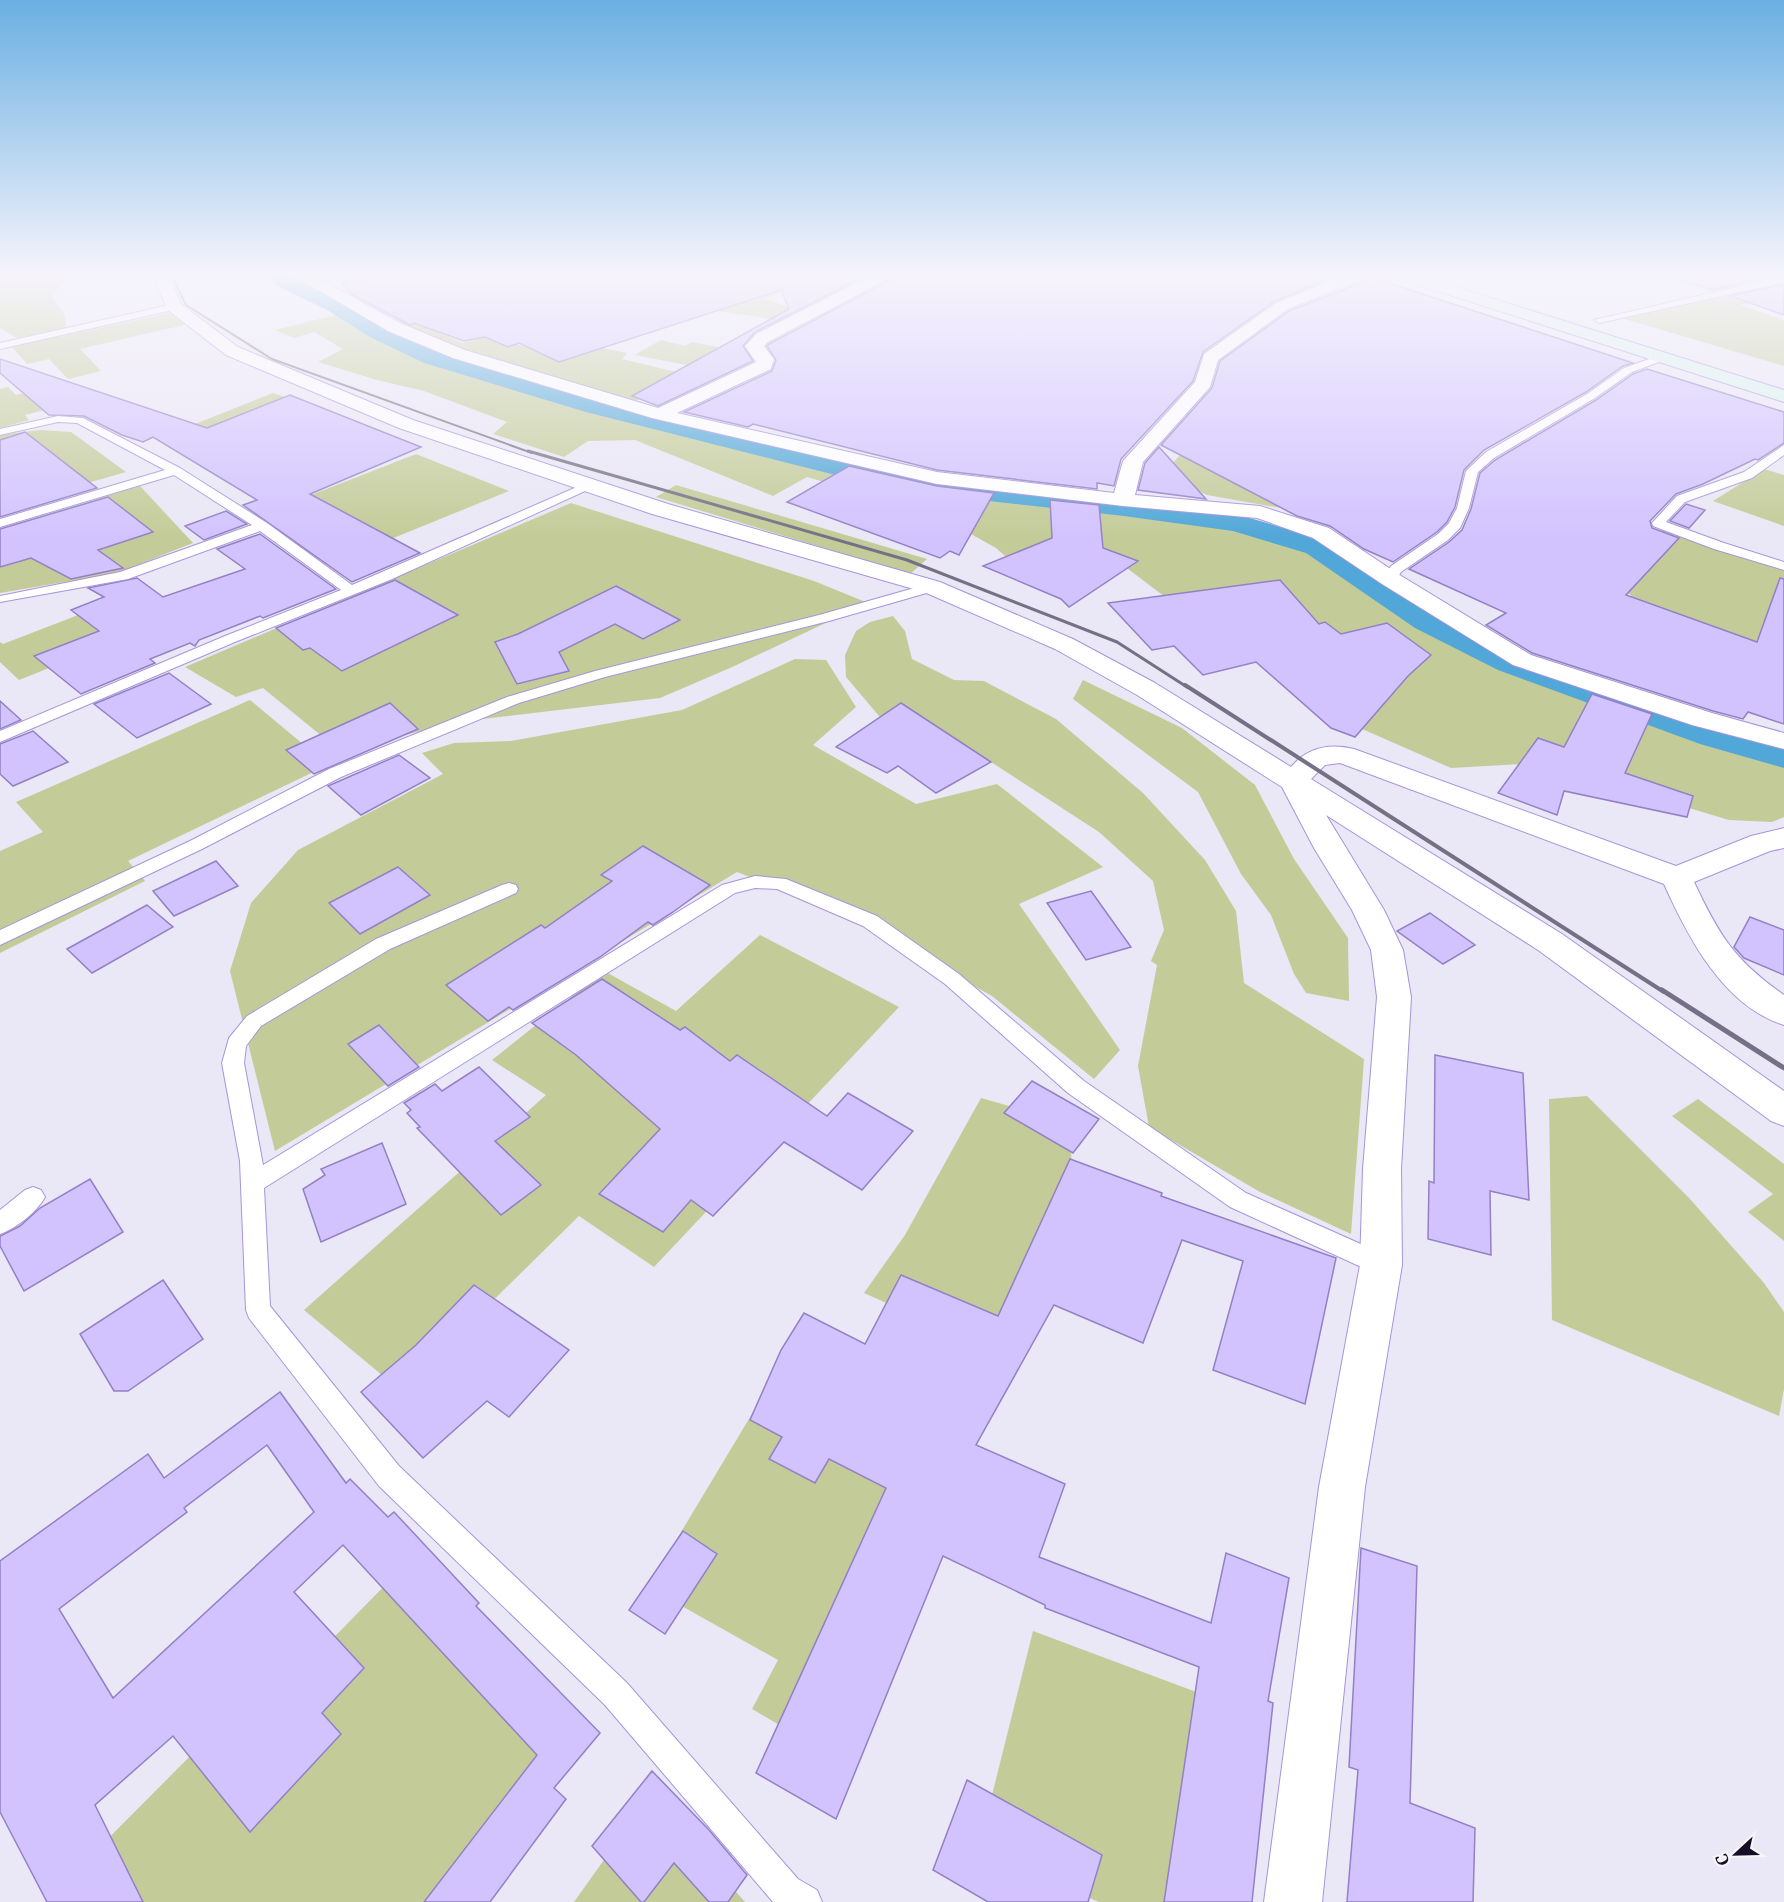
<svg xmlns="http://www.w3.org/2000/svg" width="1784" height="1902" font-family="Merriweather,serif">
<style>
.green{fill:#c3cc98}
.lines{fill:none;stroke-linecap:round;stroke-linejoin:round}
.canal{fill:#51a7d8;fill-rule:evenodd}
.building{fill:#d2c3ff;stroke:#9380c5;stroke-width:1.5;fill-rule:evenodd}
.lane-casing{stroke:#a794db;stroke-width:2}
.street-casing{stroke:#a794db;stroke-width:2}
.secondary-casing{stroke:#a794db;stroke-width:2}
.lane{fill:#fff;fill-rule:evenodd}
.street{fill:#fff;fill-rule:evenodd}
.secondary{fill:#daf4ee;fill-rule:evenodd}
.rail-far3{stroke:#757085;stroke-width:2}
.rail-far2{stroke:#757085;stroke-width:3}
.rail-far1{stroke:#757085;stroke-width:4}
.rail{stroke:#757085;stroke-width:5}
</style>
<rect width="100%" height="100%" fill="#eae7f6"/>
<g class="green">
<polygon points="0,272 73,272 51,296 64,314 67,328 17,338 0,328"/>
<polygon points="756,282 800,296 781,292 764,299 799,310 773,319 704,309"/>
<polygon points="1760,286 1784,294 1740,305 1784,320 1784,366 1621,318"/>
<polygon points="174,312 188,324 80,349 101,371 68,379 49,359 27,364 12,347"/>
<polygon points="340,314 396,348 427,360 592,410 887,483 872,496 807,477 773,496 635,440 588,441 564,457 493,434 507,422 424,391 377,380 318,362 343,349 314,332 294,338 275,330"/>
<polygon points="406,317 462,343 491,336 562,359 597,347 627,353 622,359 693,376 635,401 622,396 616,398 452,350 387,321"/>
<polygon points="661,340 685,346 692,342 722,348 708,369 634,355"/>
<polygon points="8,387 16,395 38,389 56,407 25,415 29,420 0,428 0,389"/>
<polygon points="273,393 333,413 245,450 185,428"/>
<polygon points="40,430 71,432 126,472 32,499 0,476 0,435"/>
<polygon points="1182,453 1365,542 1287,509 1207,495 1161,476"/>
<polygon points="416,454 509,491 391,539 306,497"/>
<polygon points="1764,469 1784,475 1784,526 1713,501"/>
<polygon points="676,485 927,559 910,574 656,497"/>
<polygon points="140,486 193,543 117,573 0,593 0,529"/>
<polygon points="974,496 1114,510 1229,525 1309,551 1427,625 1508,668 1709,740 1784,763 1784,817 1772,822 1729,820 1625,789 1554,762 1451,768 1353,725 1173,603 1115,559 1025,573 996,548 937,515"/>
<polygon points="571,503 814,581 868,603 730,668 660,698 458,722 340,751 263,688 236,697 185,667"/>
<polygon points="1663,529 1784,569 1784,714 1615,583"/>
<polygon points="86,612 148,661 54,666 19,680 0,662 0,642 3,644"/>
<polygon points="893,616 905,631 912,659 954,680 984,681 1056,719 1143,793 1205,860 1236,911 1244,983 1364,1059 1351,1234 1260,1192 1149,1127 1138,1066 1157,965 1151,961 1164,930 1153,881 1099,832 957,740 885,723 846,677 845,655 856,631 870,622"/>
<polygon points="795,659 826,660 856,707 813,745 916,804 997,784 1103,867 1019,904 1120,1050 1094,1079 992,996 845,914 737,872 275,1151 230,971 251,903 298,850 443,774 422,753 454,743 511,741 682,710"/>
<polygon points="1083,680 1182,728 1255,785 1294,859 1348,938 1349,1001 1306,993 1294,974 1271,915 1241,874 1198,792 1073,699"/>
<polygon points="250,700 328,765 128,861 145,881 0,953 0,851 43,832 16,802"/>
<polygon points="760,935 899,1007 654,1267 579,1216 401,1391 304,1310 546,1095 492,1060 604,971 676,1011"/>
<polygon points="1587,1096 1690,1199 1764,1283 1784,1312 1784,1389 1779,1416 1552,1320 1549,1099"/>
<polygon points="981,1098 1070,1123 1073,1205 1008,1357 864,1293 905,1235"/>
<polygon points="1698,1099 1784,1164 1784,1241 1748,1212 1773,1194 1672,1116"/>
<polygon points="755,1409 934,1499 817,1747 752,1709 778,1660 648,1587"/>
<polygon points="401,1569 577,1748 452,1902 45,1902 229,1717 242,1731"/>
<polygon points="1033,1631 1239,1708 1212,1902 1099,1902 978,1851"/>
<polygon points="631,1822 707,1859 745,1902 574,1902"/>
</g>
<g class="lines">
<polygon class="canal" points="265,272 286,272 291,278 343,300 386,327 440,353 604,402 899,475 1124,498 1236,514 1328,541 1437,614 1522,656 1726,728 1784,745 1784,768 1700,744 1498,670 1415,628 1306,553 1233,531 1124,516 899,491 586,412 424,363 370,337 327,310 277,286"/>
</g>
<g class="building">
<polygon points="381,272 873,272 755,332 743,346 753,361 658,406 632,396 789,309 781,290 559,362 519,343 508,347 485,337 464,341 414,323 410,325 353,295 341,282 366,281"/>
<polygon points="900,272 1346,272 1275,301 1203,352 1193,381 1121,459 1114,486 1097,483 1097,489 937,470 753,424 748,427 684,412 772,371 776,360 767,346 769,344 896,277"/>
<polygon points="1676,272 1784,272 1784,274 1712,290 1675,278"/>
<polygon points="1374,278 1633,363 1623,366 1586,392 1484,450 1464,470 1455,507 1447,522 1437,532 1393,562 1364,549 1330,526 1297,516 1161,445 1212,388 1220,361 1289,311"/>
<polygon points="1784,284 1784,315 1730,296"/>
<polygon points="0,359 207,428 290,395 421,447 310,494 420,553 352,582 243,505 257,500 153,437 143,442 122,435 84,416 49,415 0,373"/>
<polygon points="1647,369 1784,412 1784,443 1758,460 1755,459 1703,484 1676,494 1650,521 1652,528 1679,538 1626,595 1757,642 1780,578 1784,579 1784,724 1748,712 1743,719 1713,711 1532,653 1486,625 1506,613 1409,569 1449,542 1462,530 1471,509 1480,473 1495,460 1596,400 1633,374"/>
<polygon points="25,432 97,488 0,517 0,440"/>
<polygon points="1159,447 1206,499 1138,490 1145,463"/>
<polygon points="849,466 937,486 994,493 959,555 950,551 940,558 787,502"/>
<polygon points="108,497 153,532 98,550 123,568 71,579 31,558 0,567 0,529"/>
<polygon points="1050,500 1099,505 1103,548 1138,561 1069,607 1061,599 983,566 1052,538"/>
<polygon points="1686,504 1705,510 1689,528 1670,521"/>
<polygon points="226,511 247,524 204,540 185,526"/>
<polygon points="260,534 336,589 263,618 260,616 199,640 195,646 190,643 150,659 155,663 81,694 34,656 99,631 71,610 104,597 88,588 137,578 163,597 245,569 217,549"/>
<polygon points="395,580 458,615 342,671 310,648 303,650 276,628"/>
<polygon points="1280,580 1319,624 1325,622 1341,634 1387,623 1431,655 1408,676 1355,737 1331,728 1256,662 1203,675 1174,646 1152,650 1108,603"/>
<polygon points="616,586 680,620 643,639 615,624 559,652 569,671 517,684 495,642 518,634"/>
<polygon points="169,673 211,704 137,738 94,704"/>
<polygon points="1592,694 1652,714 1625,773 1693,796 1687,817 1564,791 1557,815 1498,793 1538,738 1564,747"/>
<polygon points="0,701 21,720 0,729"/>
<polygon points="390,703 418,729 314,774 286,750"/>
<polygon points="901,703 991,762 936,793 898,766 887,773 836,747"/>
<polygon points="33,731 68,762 13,786 0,774 0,744"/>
<polygon points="399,755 430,778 361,815 328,786"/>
<polygon points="643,846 710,885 673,912 653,925 648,922 600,957 513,1010 509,1007 488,1021 446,985 541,925 545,928 612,881 601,875"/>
<polygon points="216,861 238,886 174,916 153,891"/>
<polygon points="398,867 430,895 360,934 329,903"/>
<polygon points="1091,891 1131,947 1086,960 1047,903"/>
<polygon points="147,905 173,927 92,973 67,949"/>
<polygon points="1430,913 1475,945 1443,964 1397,931"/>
<polygon points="1750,917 1784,930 1784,975 1744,958 1734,947"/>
<polygon points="602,979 680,1030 685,1027 730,1061 737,1055 827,1116 848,1093 913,1131 862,1190 784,1142 713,1216 691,1200 663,1232 599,1194 660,1129 576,1055 532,1023"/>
<polygon points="379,1025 419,1067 388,1086 348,1044"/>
<polygon points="1435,1055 1523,1073 1529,1200 1490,1191 1491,1255 1428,1239 1429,1181 1434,1183"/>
<polygon points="479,1067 530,1117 495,1141 541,1185 501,1215 417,1128 420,1127 407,1113 411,1110 404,1103 435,1084 442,1091"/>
<polygon points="1032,1081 1099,1119 1073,1153 1004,1113"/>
<polygon points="382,1143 406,1204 321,1242 303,1189 325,1175 321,1169"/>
<polygon points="1070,1159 1162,1193 1161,1196 1336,1258 1305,1404 1213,1370 1243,1261 1182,1240 1143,1343 1054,1305 976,1445 1065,1484 1039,1557 1211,1623 1226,1553 1289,1578 1268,1701 1273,1703 1252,1902 1164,1902 1199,1667 1045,1608 1045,1605 943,1556 836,1819 756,1773 886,1488 829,1459 815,1483 769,1459 782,1437 750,1420 781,1350 804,1313 865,1344 901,1275 998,1316"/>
<polygon points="90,1179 123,1232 24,1291 0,1246 0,1236 20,1226 40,1208"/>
<polygon points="163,1280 203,1339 128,1391 114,1391 80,1334"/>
<polygon points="474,1285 569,1350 509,1417 487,1401 423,1458 361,1392 416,1345"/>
<path d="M 280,1392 L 346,1483 L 350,1479 L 388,1517 L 394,1512 L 479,1603 L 476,1606 L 600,1733 L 554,1788 L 566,1799 L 490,1902 L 424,1902 L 537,1755 L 343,1545 L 294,1592 L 364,1668 L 322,1713 L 341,1734 L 250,1832 L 173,1736 L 95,1805 L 143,1902 L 47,1902 L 0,1812 L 0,1561 L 148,1454 L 164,1478 ZM 267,1445 L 314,1512 L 113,1698 L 59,1609 L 187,1512 L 184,1508 Z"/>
<polygon points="683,1531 717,1554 665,1634 629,1610"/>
<polygon points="1361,1548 1417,1566 1410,1803 1475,1828 1473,1902 1347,1902 1358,1770 1349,1767"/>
<polygon points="652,1771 709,1830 747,1875 728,1902 709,1902 674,1863 644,1902 641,1902 592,1846"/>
<polygon points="967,1780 1102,1855 1088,1902 988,1902 933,1870"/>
</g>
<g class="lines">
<g class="lane-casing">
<g id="lane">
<polygon points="1784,276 1784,282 1599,323 1594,320"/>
<polygon points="174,304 179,307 177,309 0,349 0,343"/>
<polygon points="1663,354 1668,357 1667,359 1632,372 1595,398 1494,458 1478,472 1469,508 1460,528 1448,540 1401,572 1395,582 1385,582 1383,579 1391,566 1438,534 1449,523 1457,508 1466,471 1486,452 1587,394 1624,368"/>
<polygon points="58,416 83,418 180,468 267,523 352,585 586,483 594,483 596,486 390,580 235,642 0,742 0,731 225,636 341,590 260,531 128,579 0,602 0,596 120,572 252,525 174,475 0,527 0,519 165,470 77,423 58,422 0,435 0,429"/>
<polygon points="1784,445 1784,455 1752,478 1685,502 1666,522 1724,543 1784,562 1784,570 1714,549 1653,526 1652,523 1677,496 1744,472"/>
<polygon points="932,583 937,584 939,587 937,590 829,621 605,677 519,703 341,777 202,849 0,945 0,930 190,841 329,769 507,697 595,671 819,615"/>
<polygon points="755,876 786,879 877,916 959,974 1084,1081 1246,1193 1390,1257 1393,1265 1390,1273 1381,1276 1230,1207 1068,1093 945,984 863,926 777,889 755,888 735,893 264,1188 270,1306 399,1466 627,1683 798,1879 817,1890 822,1902 773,1902 605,1705 379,1486 249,1318 246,1310 240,1161 222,1063 229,1038 247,1016 376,939 502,885 509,883 516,885 518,889 516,893 390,949 261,1026 246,1046 244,1063 263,1165 722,885"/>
<path d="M 33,1187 L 41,1190 L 45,1197 C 37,1212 15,1229 0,1234 L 0,1210 L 25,1190 Z"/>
</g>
</g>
<g class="street-casing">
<g id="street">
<path d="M 151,272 L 167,272 L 181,304 L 238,347 L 413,420 L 668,504 L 940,582 L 1073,639 L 1155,683 L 1291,767 C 1308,747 1329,743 1354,749 L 1676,866 L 1751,836 L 1784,828 L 1784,848 L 1770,851 L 1694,882 C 1719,935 1734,960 1784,995 L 1784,1025 C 1723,1006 1688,937 1664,884 L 1340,763 L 1325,765 L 1311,779 L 1562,934 L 1784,1091 L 1784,1126 L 1771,1121 L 1538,950 L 1326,815 L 1384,910 L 1403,950 L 1411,997 L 1401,1169 L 1402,1265 L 1365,1487 L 1322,1902 L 1264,1902 L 1319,1487 L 1360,1265 L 1363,1169 L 1377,997 L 1371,950 L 1352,910 L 1314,848 L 1282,787 L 1137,695 L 1055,649 L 924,592 L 652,514 L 399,428 L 226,355 L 168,310 Z"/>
<polygon points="288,272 307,272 400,323 465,350 658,408 756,362 745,346 756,334 878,272 898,272 895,275 768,342 764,346 774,359 771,369 677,413 937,472 1114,493 1123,461 1195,382 1204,354 1276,303 1352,272 1381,272 1378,275 1365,278 1288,309 1218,360 1210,387 1143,462 1135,495 1260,506 1329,528 1398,574 1531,655 1712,713 1784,733 1784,749 1692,725 1513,665 1382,584 1313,538 1257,518 1123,506 937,484 652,418 453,358 388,331"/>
<path d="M 311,272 L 379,272 C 366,286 330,280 314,275 Z"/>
</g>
</g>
<g class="secondary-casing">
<polygon id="secondary" points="1384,272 1408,272 1784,390 1784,402 1387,275"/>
</g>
<use href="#lane" class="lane"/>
<use href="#street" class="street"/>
<use href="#secondary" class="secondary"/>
<polyline class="rail-far3" points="170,272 186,305 272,359 532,453"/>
<polyline class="rail-far2" points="528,451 907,560 1117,642 1187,687"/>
<polyline class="rail-far1" points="1185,685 1664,992"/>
<polyline class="rail" points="1662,990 1784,1068"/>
</g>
<linearGradient id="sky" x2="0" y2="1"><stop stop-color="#6bafe2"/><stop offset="0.51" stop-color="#f6f4fb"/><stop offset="1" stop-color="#f6f4fb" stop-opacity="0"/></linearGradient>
<rect width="1784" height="538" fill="url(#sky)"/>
<g transform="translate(1736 1854) rotate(248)" stroke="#f6f6f6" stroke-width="4.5" paint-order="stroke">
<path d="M0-4.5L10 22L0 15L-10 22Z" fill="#160e28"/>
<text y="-9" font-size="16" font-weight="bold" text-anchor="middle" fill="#160e28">С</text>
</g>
</svg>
